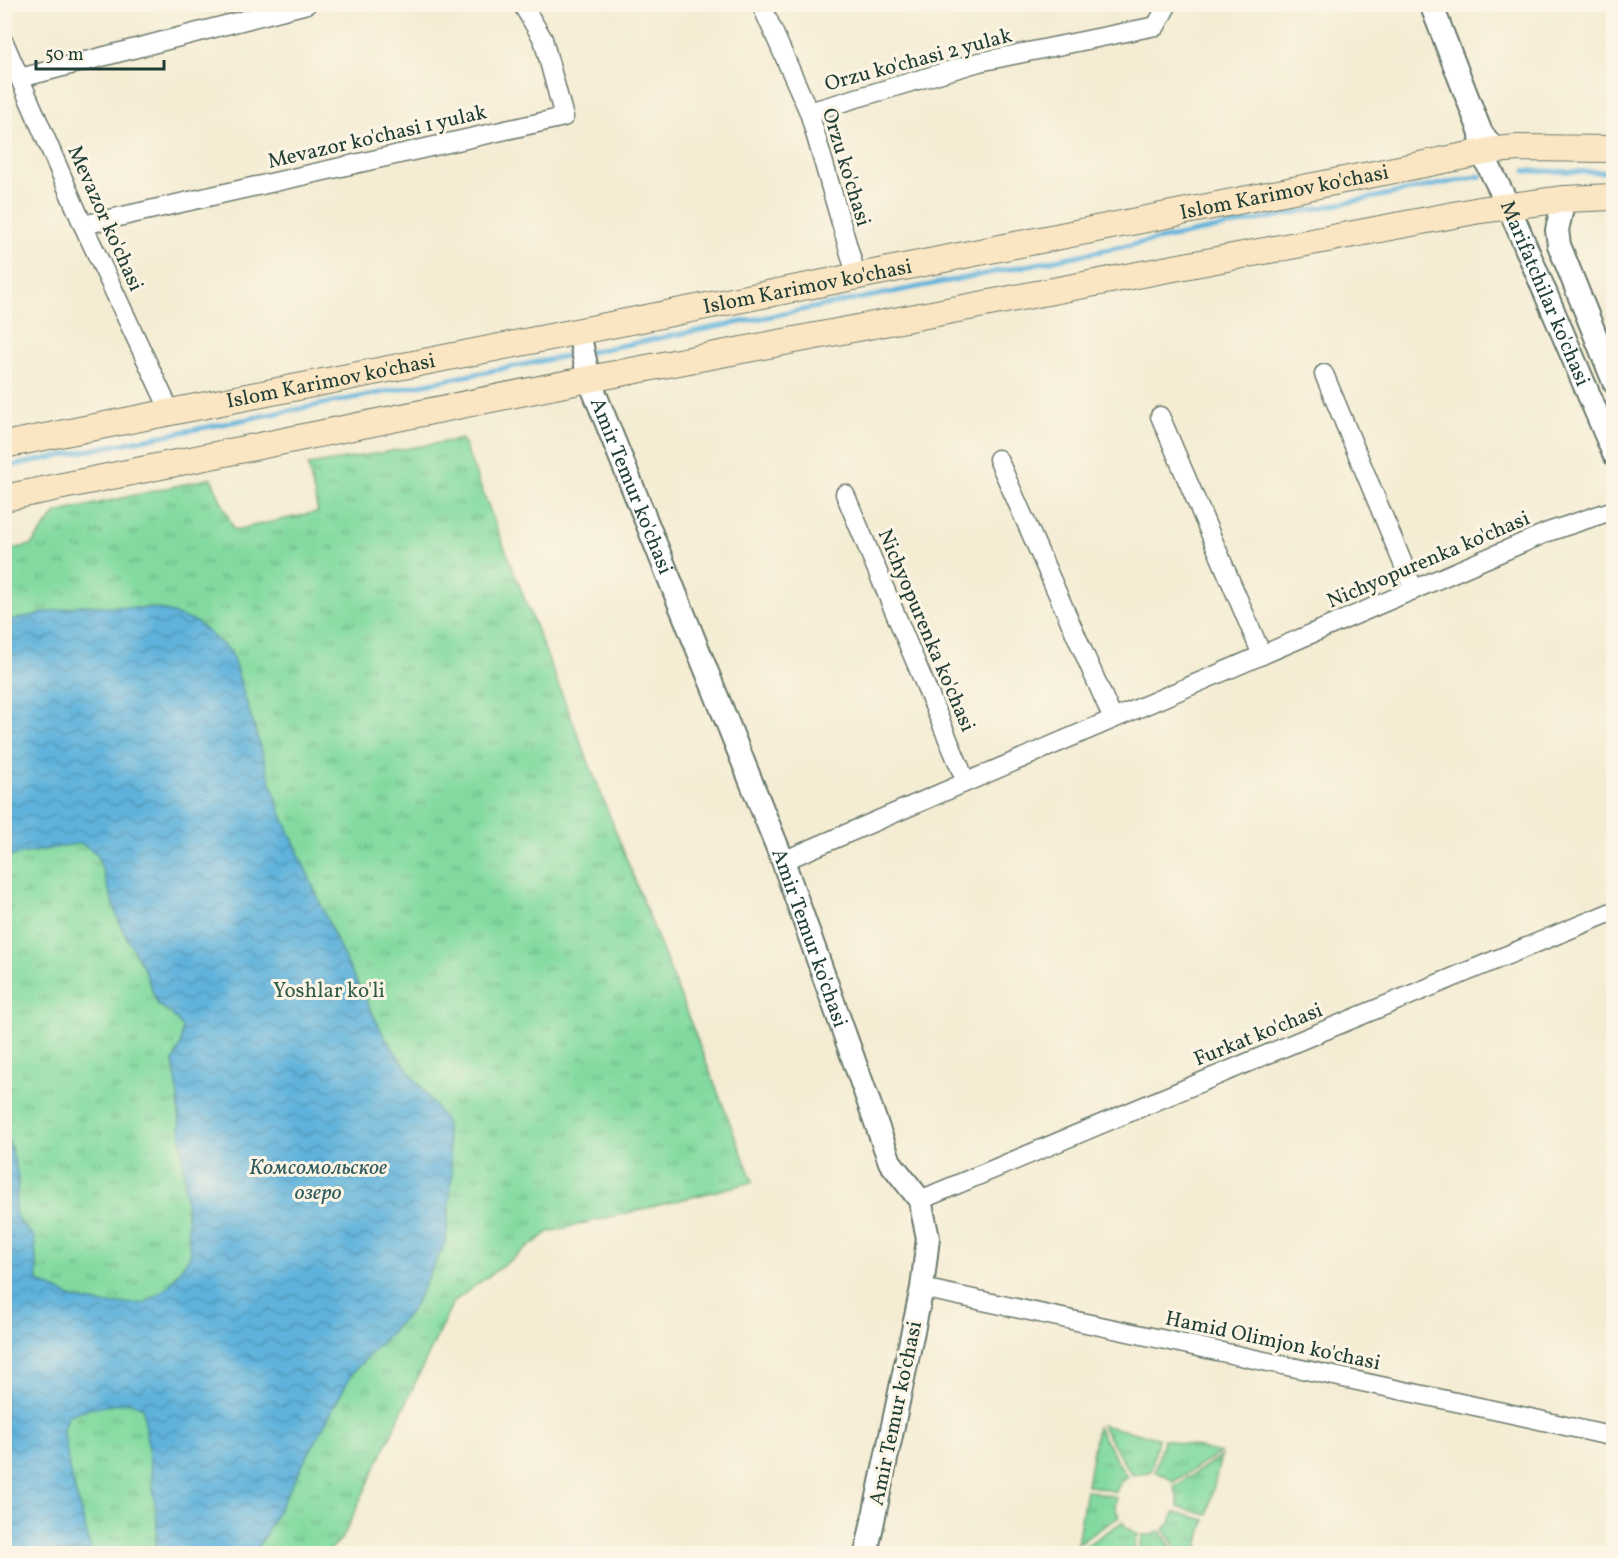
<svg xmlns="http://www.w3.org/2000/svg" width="1618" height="1558" font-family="Vollkorn,serif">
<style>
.grass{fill:url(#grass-tufts);stroke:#508c6a;stroke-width:1.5}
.water{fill:url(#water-waves);stroke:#3f7888;stroke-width:1.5}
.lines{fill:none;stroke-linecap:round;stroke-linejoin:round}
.stream{stroke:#5fb2db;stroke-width:5}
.minor-casing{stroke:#6a7a6c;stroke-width:21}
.tertiary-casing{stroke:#6a7a6c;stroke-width:26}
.secondary-casing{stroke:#6a7a6c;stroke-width:28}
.minor{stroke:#fff;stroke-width:18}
.tertiary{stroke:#fff;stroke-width:22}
.secondary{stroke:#fbe6c4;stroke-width:26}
.labels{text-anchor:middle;stroke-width:6;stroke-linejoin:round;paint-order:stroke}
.street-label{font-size:21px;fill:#1f3d34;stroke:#fcf5e5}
.park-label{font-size:21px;fill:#335c4a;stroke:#fcf5e5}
.water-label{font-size:22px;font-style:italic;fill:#2f5a5e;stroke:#fcf5e5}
</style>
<defs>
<pattern id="grass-tufts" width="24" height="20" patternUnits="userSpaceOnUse" patternTransform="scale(1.5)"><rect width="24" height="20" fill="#82daa0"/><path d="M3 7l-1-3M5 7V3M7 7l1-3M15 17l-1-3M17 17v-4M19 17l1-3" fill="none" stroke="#6ab283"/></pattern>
<pattern id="water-waves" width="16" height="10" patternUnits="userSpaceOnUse" patternTransform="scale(1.5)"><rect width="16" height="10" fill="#5fb2db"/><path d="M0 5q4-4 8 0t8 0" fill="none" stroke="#4e92b2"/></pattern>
</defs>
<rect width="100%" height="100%" fill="#fcf5e5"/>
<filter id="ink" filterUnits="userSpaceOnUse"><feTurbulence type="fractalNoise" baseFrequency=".0167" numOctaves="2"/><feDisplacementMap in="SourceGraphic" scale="12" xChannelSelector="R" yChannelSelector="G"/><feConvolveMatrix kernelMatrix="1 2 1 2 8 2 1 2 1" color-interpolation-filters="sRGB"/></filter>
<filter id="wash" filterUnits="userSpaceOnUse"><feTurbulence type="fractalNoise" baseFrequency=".008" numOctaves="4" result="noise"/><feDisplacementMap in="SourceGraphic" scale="24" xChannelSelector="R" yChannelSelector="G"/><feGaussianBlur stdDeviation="1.35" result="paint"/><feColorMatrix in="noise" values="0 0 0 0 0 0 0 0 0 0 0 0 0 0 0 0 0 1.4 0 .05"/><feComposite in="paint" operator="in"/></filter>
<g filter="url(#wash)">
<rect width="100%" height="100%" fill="#f4ecd3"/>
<g class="grass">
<polygon points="462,439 753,1182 549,1232 453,1302 343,1537 327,1553 5,1554 5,550 31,545 56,513 211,478 234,530 318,512 308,465"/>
<polygon points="1101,1425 1158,1438 1151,1471 1132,1475"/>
<polygon points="1097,1427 1127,1477 1120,1483 1116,1492 1087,1485"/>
<polygon points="1163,1439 1220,1453 1173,1482 1166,1476 1155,1472"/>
<polygon points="1221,1456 1207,1515 1178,1507 1178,1498 1174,1487"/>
<polygon points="1086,1490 1116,1497 1115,1507 1119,1517 1077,1544"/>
<polygon points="1175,1512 1205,1520 1196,1553 1179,1553 1164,1529 1171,1522"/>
<polygon points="1122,1522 1128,1529 1138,1534 1133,1553 1077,1553 1079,1550"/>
<polygon points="1161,1531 1175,1553 1138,1553 1143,1535 1152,1535"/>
</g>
<path class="water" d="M 82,605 L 160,609 L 196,622 L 231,652 L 279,808 L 341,951 L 385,1038 L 445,1120 L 452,1174 L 446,1241 L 412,1310 L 353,1372 L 255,1553 L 156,1553 L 157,1519 L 143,1408 L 130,1402 L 87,1409 L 68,1415 L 63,1429 L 70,1472 L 92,1553 L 5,1553 L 5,1131 C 9,1146 18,1165 18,1181 C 18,1213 5,1211 34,1236 L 38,1281 L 75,1299 L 104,1304 L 145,1303 L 168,1287 L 190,1256 L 177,1085 L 173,1062 L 181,1044 L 182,1027 L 170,1012 L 158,1005 L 143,967 L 121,927 L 97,854 L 81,843 L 5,857 L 5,621 Z"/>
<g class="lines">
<g class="stream">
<polyline points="1525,171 1614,172"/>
<polyline points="589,352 1481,176"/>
<polyline points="4,467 577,354"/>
</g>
</g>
</g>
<g filter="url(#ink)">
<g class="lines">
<g class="minor-casing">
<g id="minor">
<polyline points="761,4 809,112 857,278"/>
<polyline points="4,42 83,225 170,411"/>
<polyline points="20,78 307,4"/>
<polyline points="809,112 979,62 1156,26 1168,4"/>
<polyline points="83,225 564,117 543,39 522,4"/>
<polyline points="1324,374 1414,590"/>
<polyline points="1160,416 1262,655"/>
<polyline points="998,459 1113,719"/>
<polyline points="845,494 966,782"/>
<polyline points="783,861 1548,532 1614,510"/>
<polyline points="920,1200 1299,1041 1614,911"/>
<polyline points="922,1288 1526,1417 1614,1437"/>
</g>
</g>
<g class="tertiary-casing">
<g id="tertiary">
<polyline points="1431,4 1481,133 1490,144"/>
<path id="s1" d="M 1481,133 L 1482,153 L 1508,205 L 1614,454"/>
<polyline points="1564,199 1557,230 1559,245 1614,382"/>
<path id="s2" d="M 579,333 L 589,379 L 783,861 L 890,1162 L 920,1200 L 928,1238 L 922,1288 L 866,1554"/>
</g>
</g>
<g class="secondary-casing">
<g id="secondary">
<path id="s3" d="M 4,445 L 1495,150 L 1518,148 L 1614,149"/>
<polyline points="4,498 589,379 1480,210 1564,199 1614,197"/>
</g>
</g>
<use href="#minor" class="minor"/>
<use href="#tertiary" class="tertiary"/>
<use href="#secondary" class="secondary"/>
</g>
</g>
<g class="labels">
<g class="street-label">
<text transform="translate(918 59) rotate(-15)" y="7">Orzu ko'chasi 2 yulak</text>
<text transform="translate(377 136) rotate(-13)" y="7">Mevazor ko'chasi 1 yulak</text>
<text transform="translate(847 167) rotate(73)" y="7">Orzu ko'chasi</text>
<text dy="7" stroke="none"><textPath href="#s3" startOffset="1305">Islom Karimov ko'chasi</textPath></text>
<text transform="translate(106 218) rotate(66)" y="7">Mevazor ko'chasi</text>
<text dy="7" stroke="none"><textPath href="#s3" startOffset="819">Islom Karimov ko'chasi</textPath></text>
<text dy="7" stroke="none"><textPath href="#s1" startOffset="174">Marifatchilar ko'chasi</textPath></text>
<text dy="7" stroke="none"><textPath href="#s3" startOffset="333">Islom Karimov ko'chasi</textPath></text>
<text dy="7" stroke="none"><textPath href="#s2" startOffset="162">Amir Temur ko'chasi</textPath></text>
<text transform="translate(1428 559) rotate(-23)" y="7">Nichyopurenka ko'chasi</text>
<text transform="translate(927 630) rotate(67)" y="7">Nichyopurenka ko'chasi</text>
<text dy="7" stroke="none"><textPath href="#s2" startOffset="648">Amir Temur ko'chasi</textPath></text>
<text transform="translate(1258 1034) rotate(-22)" y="7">Furkat ko'chasi</text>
<text transform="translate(1273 1340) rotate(12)" y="7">Hamid Olimjon ko'chasi</text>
<text transform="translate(895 1413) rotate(-78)" y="7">Amir Temur ko'chasi</text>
</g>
<g class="park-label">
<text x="329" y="997">Yoshlar ko'li</text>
</g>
<g class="water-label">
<text x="318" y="1174">Комсомольское<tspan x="318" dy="25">озеро</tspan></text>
</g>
</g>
<rect width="1618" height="1558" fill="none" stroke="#fcf5e5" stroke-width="24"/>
<path d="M36 60v9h128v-9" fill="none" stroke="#1f3d34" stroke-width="3"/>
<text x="45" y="60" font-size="18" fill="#1f3d34" stroke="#fcf5e5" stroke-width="4.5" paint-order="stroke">50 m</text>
</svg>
